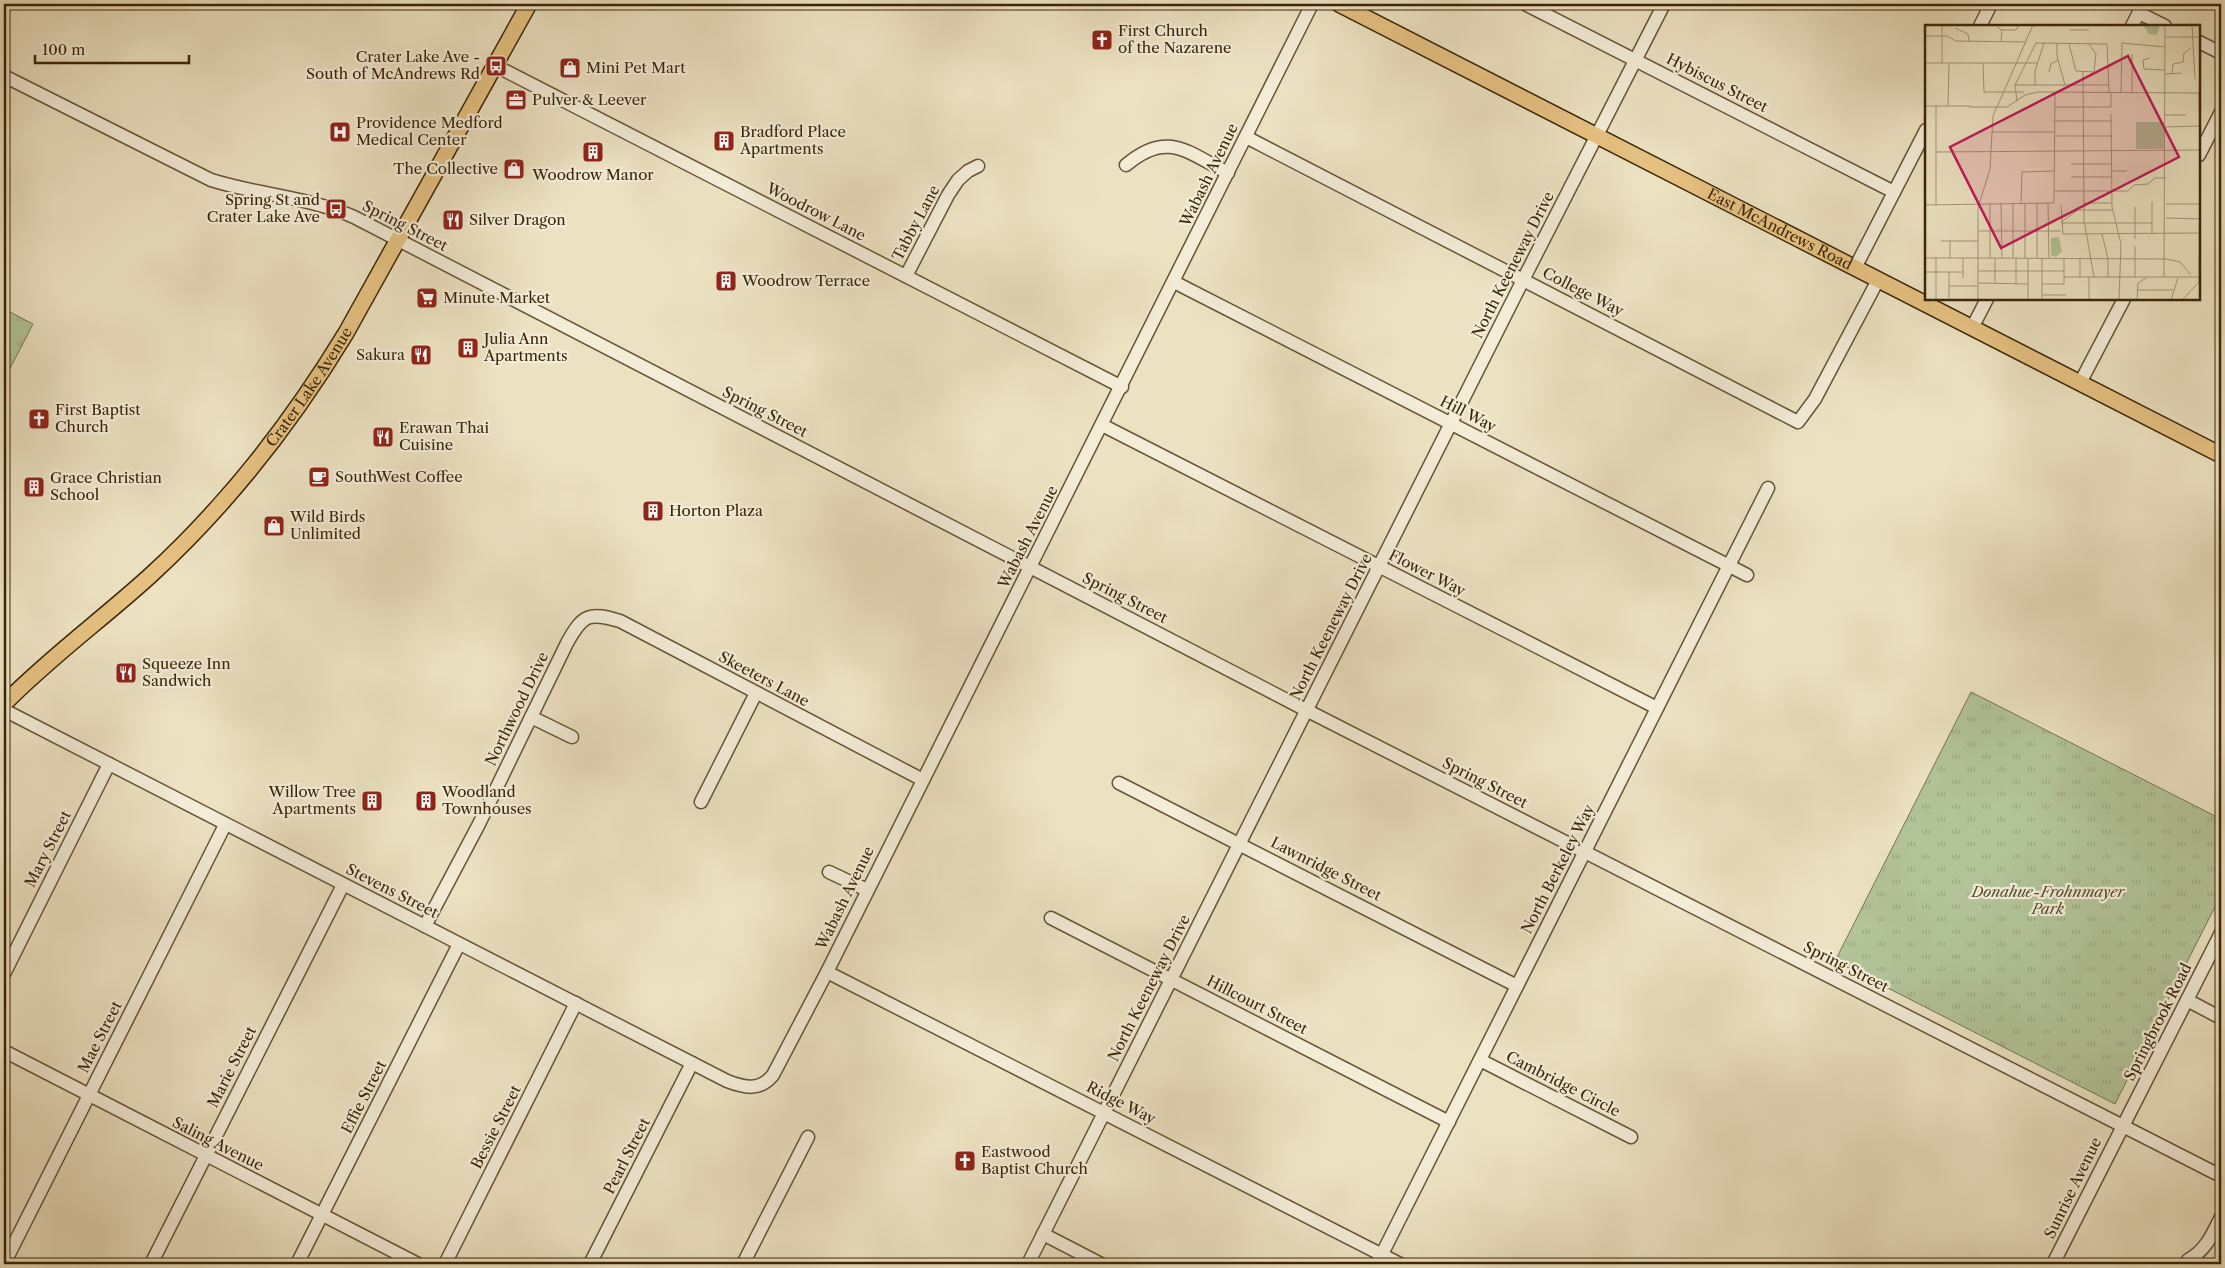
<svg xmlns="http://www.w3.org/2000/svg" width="2225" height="1268" font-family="'Libre Caslon Text',serif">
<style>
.park{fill:url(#park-tufts);stroke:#767550}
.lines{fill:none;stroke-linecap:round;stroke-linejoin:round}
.minor-casing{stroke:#665536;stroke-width:15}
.major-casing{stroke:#3a2607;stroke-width:18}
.minor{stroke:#f3ecd7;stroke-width:12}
.major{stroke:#e6c181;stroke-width:15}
.labels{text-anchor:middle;stroke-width:4.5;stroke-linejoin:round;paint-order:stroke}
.poi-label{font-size:15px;fill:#3a2607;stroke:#f3ecd7;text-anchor:start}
.street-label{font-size:15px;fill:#3a2607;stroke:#f3ecd7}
.park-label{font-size:15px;font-style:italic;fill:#584e2b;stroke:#f3ecd7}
.inset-road{fill:none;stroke:#a59777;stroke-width:1}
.view{fill:#c2185b;fill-opacity:0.15;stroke:#c2185b;stroke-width:2.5}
.inset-edge{fill:none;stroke:#3a2607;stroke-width:2.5}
</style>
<defs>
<pattern id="park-tufts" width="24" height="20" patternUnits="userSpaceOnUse" patternTransform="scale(1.25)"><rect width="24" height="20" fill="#b2c498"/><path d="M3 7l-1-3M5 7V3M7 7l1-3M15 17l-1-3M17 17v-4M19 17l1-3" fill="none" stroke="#9aa882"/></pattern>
</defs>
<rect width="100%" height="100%" fill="#ece2c2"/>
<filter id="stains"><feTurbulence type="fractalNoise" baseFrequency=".004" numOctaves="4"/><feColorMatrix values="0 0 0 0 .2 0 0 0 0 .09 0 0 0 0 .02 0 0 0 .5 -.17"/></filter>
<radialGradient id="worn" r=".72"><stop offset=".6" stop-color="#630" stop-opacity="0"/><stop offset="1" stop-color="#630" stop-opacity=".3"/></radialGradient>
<g class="park">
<polygon points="4,309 33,324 4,380"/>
<polygon points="1971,692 2221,819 2221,895 2115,1104 1835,961"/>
</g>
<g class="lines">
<g class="minor-casing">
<g id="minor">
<polyline points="1525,4 1894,192"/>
<polyline points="2139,13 2165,26"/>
<polyline points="1980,26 1991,4"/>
<polyline points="2132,26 2143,4"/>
<polyline points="2199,42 2221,53"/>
<polyline points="496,66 1122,387"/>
<path d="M 4,76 L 211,180 C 259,195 308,197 354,217 L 1308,711 L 2221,1176"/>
<polyline points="1246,137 1798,422 1815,399 1878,280"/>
<polyline points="2199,155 2221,112"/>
<path d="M 1126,165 C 1167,130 1187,152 1228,173"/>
<polyline points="1855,268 1926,130"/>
<polyline points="906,276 948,195 958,180 968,171 978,166"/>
<polyline points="1174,282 1747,575"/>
<polyline points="1972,328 1987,299"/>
<polyline points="2080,383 2124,299"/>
<polyline points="1102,425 1657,708"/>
<path d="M 4,710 L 727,1081 C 745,1088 760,1091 773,1075 L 827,972 L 1312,4"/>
<polyline points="531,717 572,737"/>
<polyline points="1119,783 1517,986"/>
<polyline points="701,802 756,693"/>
<polyline points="829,872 867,890"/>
<polyline points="1051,918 1449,1122"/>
<path d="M 425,926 L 479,824 L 567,643 C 583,614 589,612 620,621 L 923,780"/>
<polyline points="827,972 1400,1264"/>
<polyline points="4,974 109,764"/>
<polyline points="2187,1000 2221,1018"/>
<polyline points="4,1051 418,1264"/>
<polyline points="1480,1060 1631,1137"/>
<polyline points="1043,1234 1101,1264"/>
<path d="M 2188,1260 C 2206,1250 2212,1235 2221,1217"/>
<polyline points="4,1264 225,825"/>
<polyline points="151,1264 343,885"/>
<polyline points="297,1264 459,944"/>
<polyline points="445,1264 576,1003"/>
<polyline points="590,1264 692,1063"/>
<polyline points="743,1264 808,1137"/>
<polyline points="1028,1264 1523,280 1664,4"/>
<polyline points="1377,1264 1768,488"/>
<polyline points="2053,1264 2221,933"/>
</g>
</g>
<g class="major-casing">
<g id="major">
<path id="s1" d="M 1339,4 L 2221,455"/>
<path id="s2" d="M 4,704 C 50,657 104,618 152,574 C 228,504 292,422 346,333 L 529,4"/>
</g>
</g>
<use href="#minor" class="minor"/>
<use href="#major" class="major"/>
</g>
<defs>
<g id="church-square" transform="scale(1.125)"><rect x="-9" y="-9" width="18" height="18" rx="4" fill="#8f2418" stroke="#f3ecd7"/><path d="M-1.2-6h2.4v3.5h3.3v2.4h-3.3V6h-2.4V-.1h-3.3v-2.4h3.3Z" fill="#fff"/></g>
<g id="bus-square" transform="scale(1.125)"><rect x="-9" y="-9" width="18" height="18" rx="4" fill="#8f2418" stroke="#f3ecd7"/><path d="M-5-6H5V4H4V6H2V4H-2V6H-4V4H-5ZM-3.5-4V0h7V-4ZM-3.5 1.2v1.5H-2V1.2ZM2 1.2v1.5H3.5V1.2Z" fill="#fff"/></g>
<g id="shop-square" transform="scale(1.125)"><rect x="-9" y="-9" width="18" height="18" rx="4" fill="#8f2418" stroke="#f3ecd7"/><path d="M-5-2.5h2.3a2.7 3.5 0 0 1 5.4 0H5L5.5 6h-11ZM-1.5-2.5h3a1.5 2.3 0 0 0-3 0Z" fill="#fff"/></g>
<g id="office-square" transform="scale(1.125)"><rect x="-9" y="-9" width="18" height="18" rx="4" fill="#8f2418" stroke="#f3ecd7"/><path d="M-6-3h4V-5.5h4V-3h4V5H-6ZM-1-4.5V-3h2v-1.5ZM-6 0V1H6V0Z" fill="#fff"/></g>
<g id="hospital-square" transform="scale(1.125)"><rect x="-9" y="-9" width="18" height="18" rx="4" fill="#8f2418" stroke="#f3ecd7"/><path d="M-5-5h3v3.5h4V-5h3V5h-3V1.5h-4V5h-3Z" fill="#fff"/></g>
<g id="building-square" transform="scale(1.125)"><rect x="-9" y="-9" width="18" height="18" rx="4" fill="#8f2418" stroke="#f3ecd7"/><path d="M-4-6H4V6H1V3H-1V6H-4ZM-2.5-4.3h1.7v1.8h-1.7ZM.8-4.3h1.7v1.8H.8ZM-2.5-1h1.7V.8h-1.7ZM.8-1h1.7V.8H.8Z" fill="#fff"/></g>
<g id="restaurant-square" transform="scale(1.125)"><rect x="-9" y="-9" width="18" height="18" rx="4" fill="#8f2418" stroke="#f3ecd7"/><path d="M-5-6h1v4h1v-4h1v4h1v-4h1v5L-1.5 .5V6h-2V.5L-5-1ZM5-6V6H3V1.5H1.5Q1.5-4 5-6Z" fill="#fff"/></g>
<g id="supermarket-square" transform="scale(1.125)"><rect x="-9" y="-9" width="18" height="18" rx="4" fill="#8f2418" stroke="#f3ecd7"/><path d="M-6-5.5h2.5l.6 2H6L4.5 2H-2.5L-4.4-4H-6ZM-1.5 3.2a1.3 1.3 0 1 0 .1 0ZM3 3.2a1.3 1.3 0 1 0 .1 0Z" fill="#fff"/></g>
<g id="cafe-square" transform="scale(1.125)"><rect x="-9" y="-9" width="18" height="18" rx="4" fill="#8f2418" stroke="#f3ecd7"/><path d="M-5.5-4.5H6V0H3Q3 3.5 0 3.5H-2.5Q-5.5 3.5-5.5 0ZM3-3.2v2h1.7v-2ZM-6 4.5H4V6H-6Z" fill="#fff"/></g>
</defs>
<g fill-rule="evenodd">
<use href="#church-square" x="1102" y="40"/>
<use href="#bus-square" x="496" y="66"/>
<use href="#shop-square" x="570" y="68"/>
<use href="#office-square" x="516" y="100"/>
<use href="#hospital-square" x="340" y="132"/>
<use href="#building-square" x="724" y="141"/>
<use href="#building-square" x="593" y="152"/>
<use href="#shop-square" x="514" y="169"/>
<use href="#bus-square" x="336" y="209"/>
<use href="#restaurant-square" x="453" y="220"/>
<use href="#building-square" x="726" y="281"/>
<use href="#supermarket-square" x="427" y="298"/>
<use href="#building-square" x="468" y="348"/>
<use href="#restaurant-square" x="421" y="355"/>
<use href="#church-square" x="39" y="419"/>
<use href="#restaurant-square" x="383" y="437"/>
<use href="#cafe-square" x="319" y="477"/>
<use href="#building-square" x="34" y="487"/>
<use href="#building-square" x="653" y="511"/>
<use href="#shop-square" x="274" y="526"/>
<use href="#restaurant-square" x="126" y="673"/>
<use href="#building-square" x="372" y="801"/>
<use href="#building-square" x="426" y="801"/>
<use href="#church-square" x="965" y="1161"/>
</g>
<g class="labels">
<g class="poi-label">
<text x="1118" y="36">First Church<tspan x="1118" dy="17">of the Nazarene</tspan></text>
<text x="480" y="62" text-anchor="end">Crater Lake Ave -<tspan x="480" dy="17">South of McAndrews Rd</tspan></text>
<text x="586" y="73">Mini Pet Mart</text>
<text x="532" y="105">Pulver &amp; Leever</text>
<text x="356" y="128">Providence Medford<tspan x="356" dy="17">Medical Center</tspan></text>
<text x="740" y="137">Bradford Place<tspan x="740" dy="17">Apartments</tspan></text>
<text x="498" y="174" text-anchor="end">The Collective</text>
<text x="593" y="180" text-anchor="middle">Woodrow Manor</text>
<text x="320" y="205" text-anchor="end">Spring St and<tspan x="320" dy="17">Crater Lake Ave</tspan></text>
<text x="469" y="225">Silver Dragon</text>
<text x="742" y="286">Woodrow Terrace</text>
<text x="443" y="303">Minute Market</text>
<text x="484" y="344">Julia Ann<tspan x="484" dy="17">Apartments</tspan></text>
<text x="405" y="360" text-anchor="end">Sakura</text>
<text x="55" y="415">First Baptist<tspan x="55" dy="17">Church</tspan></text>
<text x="399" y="433">Erawan Thai<tspan x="399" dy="17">Cuisine</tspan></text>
<text x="335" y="482">SouthWest Coffee</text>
<text x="50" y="483">Grace Christian<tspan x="50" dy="17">School</tspan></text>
<text x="669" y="516">Horton Plaza</text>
<text x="290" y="522">Wild Birds<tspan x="290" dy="17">Unlimited</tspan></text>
<text x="142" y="669">Squeeze Inn<tspan x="142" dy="17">Sandwich</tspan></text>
<text x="356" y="797" text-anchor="end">Willow Tree<tspan x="356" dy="17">Apartments</tspan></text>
<text x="442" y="797">Woodland<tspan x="442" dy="17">Townhouses</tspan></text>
<text x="981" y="1157">Eastwood<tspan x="981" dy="17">Baptist Church</tspan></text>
</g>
<g class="street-label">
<text transform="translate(1717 83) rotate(27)" y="5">Hybiscus Street</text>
<text transform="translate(1209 175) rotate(-64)" y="5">Wabash Avenue</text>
<text transform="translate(816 212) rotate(27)" y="5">Woodrow Lane</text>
<text transform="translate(916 223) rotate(-62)" y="5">Tabby Lane</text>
<text transform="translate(405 226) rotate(27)" y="5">Spring Street</text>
<text dy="5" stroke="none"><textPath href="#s1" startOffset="495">East McAndrews Road</textPath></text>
<text transform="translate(1513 265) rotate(-63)" y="5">North Keeneway Drive</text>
<text transform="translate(1583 292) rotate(27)" y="5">College Way</text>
<text dy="5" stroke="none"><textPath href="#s2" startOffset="442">Crater Lake Avenue</textPath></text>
<text transform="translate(765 412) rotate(27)" y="5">Spring Street</text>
<text transform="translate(1468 414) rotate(27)" y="5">Hill Way</text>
<text transform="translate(1028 537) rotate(-63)" y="5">Wabash Avenue</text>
<text transform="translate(1427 573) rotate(27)" y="5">Flower Way</text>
<text transform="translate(1125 598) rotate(27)" y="5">Spring Street</text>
<text transform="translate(1331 627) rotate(-63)" y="5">North Keeneway Drive</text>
<text transform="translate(764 679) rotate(28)" y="5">Skeeters Lane</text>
<text transform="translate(517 709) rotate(-64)" y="5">Northwood Drive</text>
<text transform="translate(1485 783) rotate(27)" y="5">Spring Street</text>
<text transform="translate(48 849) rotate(-63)" y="5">Mary Street</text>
<text transform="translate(1326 869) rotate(27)" y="5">Lawnridge Street</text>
<text transform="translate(1558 869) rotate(-63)" y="5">North Berkeley Way</text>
<text transform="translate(392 891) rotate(27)" y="5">Stevens Street</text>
<text transform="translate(845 898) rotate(-64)" y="5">Wabash Avenue</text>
<text transform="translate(1846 967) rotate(27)" y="5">Spring Street</text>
<text transform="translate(1149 988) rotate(-63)" y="5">North Keeneway Drive</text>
<text transform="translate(1257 1005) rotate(27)" y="5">Hillcourt Street</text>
<text transform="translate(2158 1022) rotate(-63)" y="5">Springbrook Road</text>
<text transform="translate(100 1037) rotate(-63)" y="5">Mae Street</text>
<text transform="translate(232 1067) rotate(-63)" y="5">Marie Street</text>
<text transform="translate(1563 1084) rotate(27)" y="5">Cambridge Circle</text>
<text transform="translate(364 1097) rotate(-63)" y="5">Effie Street</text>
<text transform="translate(1121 1103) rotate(27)" y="5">Ridge Way</text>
<text transform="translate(496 1127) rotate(-63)" y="5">Bessie Street</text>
<text transform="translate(218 1144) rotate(27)" y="5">Saling Avenue</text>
<text transform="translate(627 1156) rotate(-63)" y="5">Pearl Street</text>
<text transform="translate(2073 1188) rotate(-64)" y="5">Sunrise Avenue</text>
</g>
<g class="park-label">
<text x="2048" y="897">Donahue-Frohnmayer<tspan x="2048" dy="17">Park</tspan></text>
</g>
</g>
<g transform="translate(1925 25)">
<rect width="275" height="275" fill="#ece2c2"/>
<path d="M 211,97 L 239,97 L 239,124 L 211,124 Z" fill="#b2c498"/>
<path d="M 218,0 L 235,0 L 232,10 L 224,9 ZM 134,212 L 137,227 L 130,232 L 126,230 L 126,213 Z" fill="#b2c498"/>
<path class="inset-road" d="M 17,0 L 17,38M 71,0 L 77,6 L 76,16M 267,0 L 270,54M 30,3 L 43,9 L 44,16M 76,5 L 91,5 L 94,0M 144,5 L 164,5M 0,11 L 22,11 L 31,16 L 100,17M 240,12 L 275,12M 132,19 L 132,31 L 140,60M 144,19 L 151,46 L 169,47 L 171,29 L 164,19M 225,33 L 218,35 L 219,44 L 240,45M 0,38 L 113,38M 58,38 L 59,67 L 99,67M 124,47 L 126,39 L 133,35M 158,47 L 159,195 L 169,252M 240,49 L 257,48M 247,49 L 248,39 L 258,37 L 259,28 L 266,23M 90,60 L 184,60M 110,60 L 110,46 L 119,18M 196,67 L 197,18 L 240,22M 207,67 L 207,29M 274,68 L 275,112M 92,76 L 90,60 L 111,18 L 182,19 L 184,67M 0,81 L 46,81M 11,81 L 11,180M 23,81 L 24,38M 44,82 L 82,82 L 100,70 L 113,67 L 275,68M 130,82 L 186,82 L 186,67M 186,89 L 187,182 L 196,219 L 194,275M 240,90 L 261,90M 130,96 L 187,96M 240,102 L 274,101M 67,107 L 130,107M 130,111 L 186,111M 11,127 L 275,125M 146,139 L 186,139M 186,146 L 202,146M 146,152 L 186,152M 130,166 L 203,166 L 209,160 L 223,159 L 230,153 L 241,153M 227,177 L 227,209M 65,178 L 65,233M 76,178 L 77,233M 88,178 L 88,233M 96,178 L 97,147 L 130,146M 100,178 L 100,233M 112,178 L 112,233M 123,178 L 124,233M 158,178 L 186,178M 241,179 L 275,179M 0,180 L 129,178 L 130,67M 136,180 L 138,209 L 275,208M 210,182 L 210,214M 241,193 L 275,194M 136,197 L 153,185 L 187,185M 136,198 L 227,198M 53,206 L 136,206M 177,209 L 183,234 L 183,252M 16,216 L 53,216M 210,221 L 210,252M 0,233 L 53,233M 25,233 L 25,216M 38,233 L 38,253M 53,233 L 241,234 L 255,237 L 266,250M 91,233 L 91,258M 53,246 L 139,246M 0,247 L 38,247M 24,247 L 24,275M 139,252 L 274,252M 155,252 L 155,233M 164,252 L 164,275M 239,252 L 240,0M 53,258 L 103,259M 70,258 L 70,233M 117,259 L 139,259 L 139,233M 24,261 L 53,261M 212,265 L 248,265M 117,270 L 141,270M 11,275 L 11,233M 53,275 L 53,183 L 65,144 L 68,91 L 108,0M 103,275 L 103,233M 117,275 L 117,233M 212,275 L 213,258 L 221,253M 246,275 L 253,253M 257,275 L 274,257 L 275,125"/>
<path class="view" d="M 203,31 L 254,132 L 76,223 L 25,122 Z"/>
<rect width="275" height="275" class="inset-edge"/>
</g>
<rect width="2225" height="1268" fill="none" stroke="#ece2c2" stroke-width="20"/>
<rect x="5" y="5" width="2215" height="1258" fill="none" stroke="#3a2607" stroke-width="2.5"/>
<rect x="10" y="10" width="2205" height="1248" fill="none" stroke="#3a2607"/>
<path d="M35 55v8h154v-8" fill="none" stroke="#3a2607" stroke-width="2.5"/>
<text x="42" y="55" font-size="15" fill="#3a2607" stroke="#f3ecd7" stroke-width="4" paint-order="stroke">100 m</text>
<rect width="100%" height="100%" filter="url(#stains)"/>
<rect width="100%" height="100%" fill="url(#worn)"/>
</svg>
